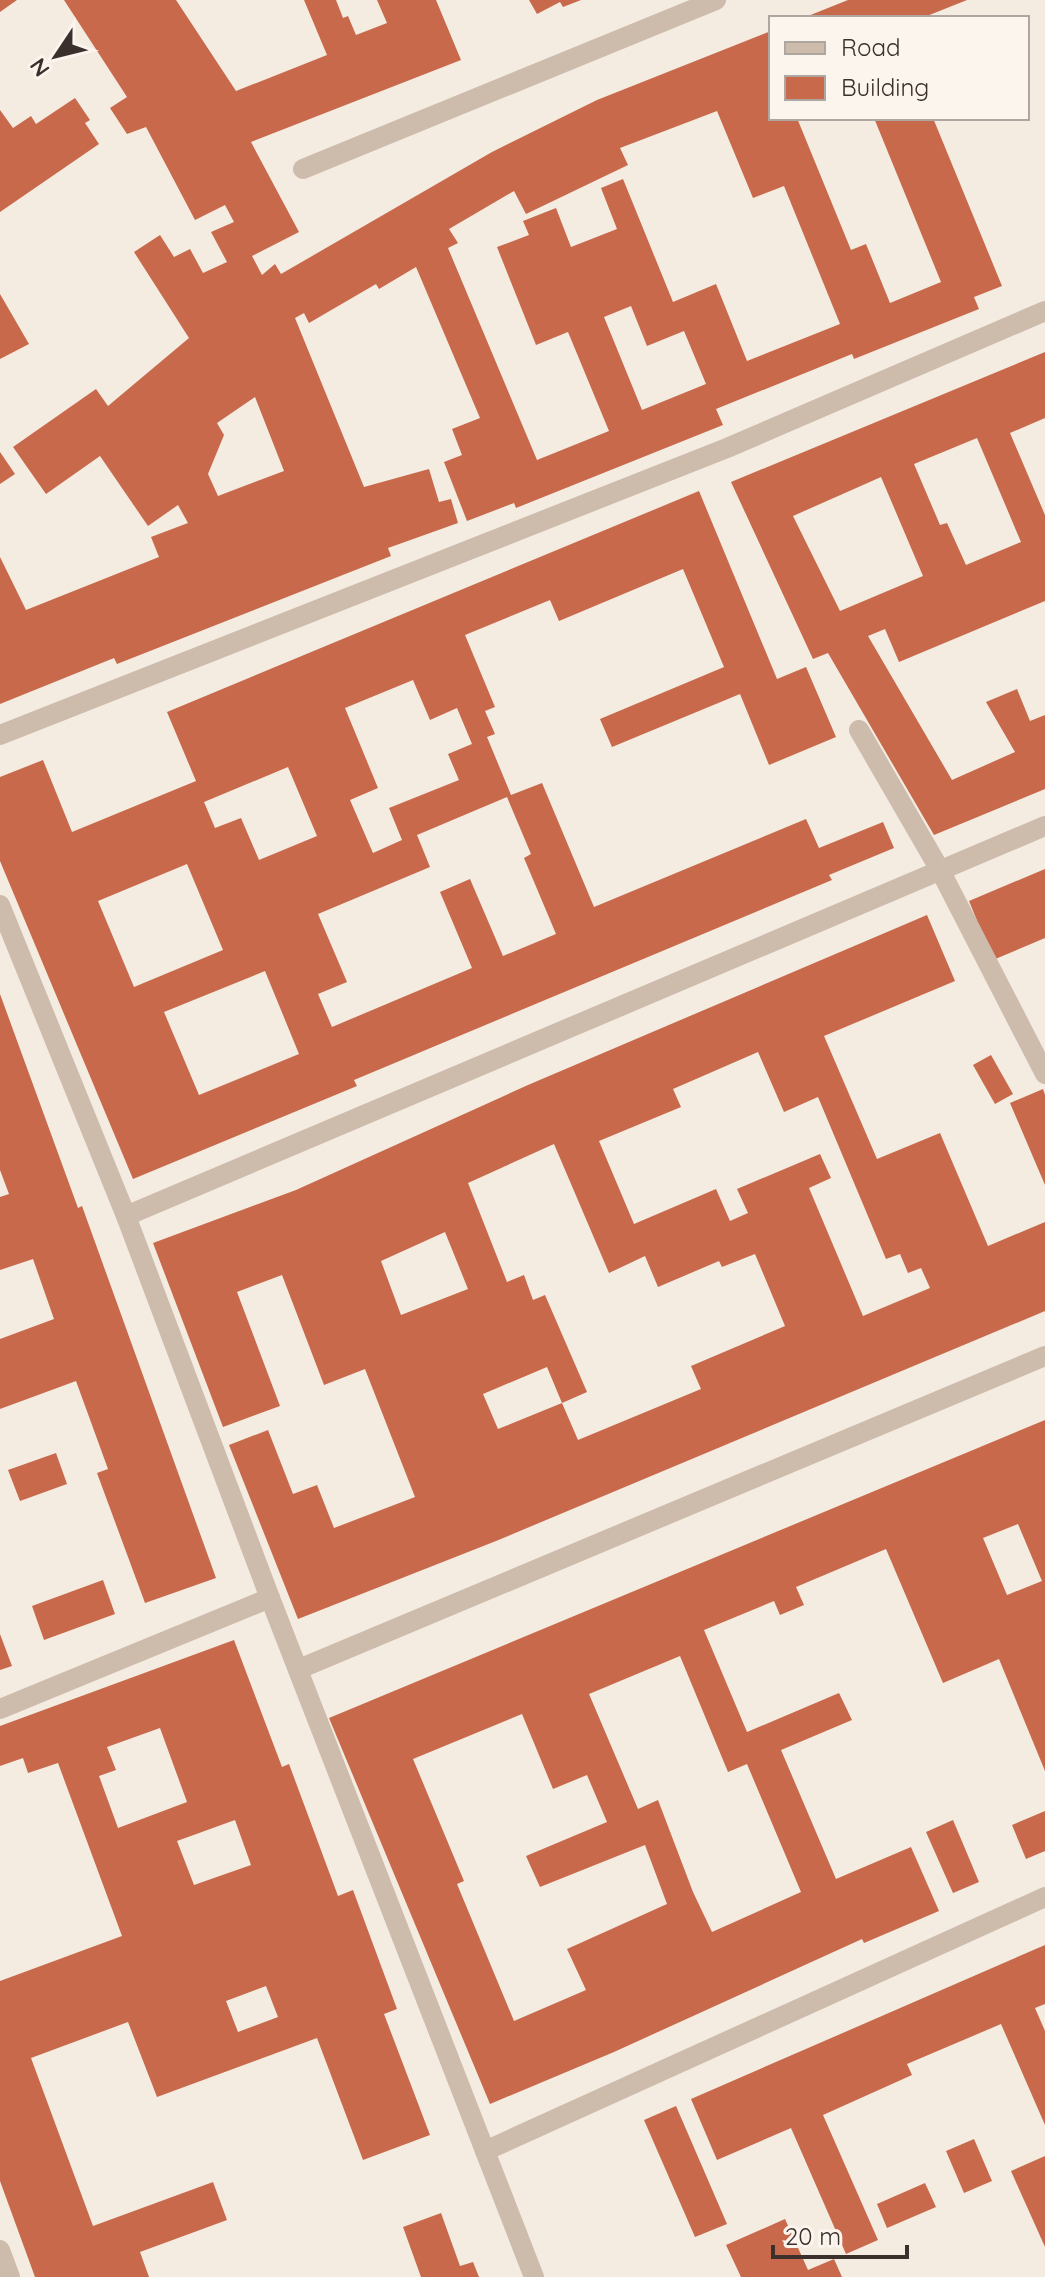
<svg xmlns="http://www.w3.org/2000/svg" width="1045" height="2277" font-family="Quicksand,sans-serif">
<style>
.building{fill:#c8694b;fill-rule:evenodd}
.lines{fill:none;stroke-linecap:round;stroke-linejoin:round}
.minor{stroke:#cdbbac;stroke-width:20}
</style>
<rect width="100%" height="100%" fill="#f4ebe1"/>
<g class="building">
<polygon points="0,0 17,0 0,12"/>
<path d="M 64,0 L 176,0 L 236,91 L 327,55 L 304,0 L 336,0 L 343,18 L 348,16 L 356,35 L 387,23 L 377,0 L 436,0 L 461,60 L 251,142 L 299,232 L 252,256 L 262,275 L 275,264 L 281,274 L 492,152 L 597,100 L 771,31 L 771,118 L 797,118 L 851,250 L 866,244 L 890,303 L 941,282 L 874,118 L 933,118 L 1002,286 L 974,297 L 979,309 L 854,359 L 852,354 L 716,409 L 723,425 L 516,508 L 514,503 L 467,521 L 444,462 L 462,455 L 452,429 L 480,418 L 416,267 L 379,289 L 376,284 L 309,323 L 304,313 L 295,318 L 364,487 L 429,469 L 439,502 L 451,499 L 458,523 L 388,548 L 391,556 L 117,664 L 114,658 L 0,704 L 0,557 L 26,610 L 159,557 L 151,537 L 188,523 L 178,505 L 148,526 L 100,456 L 46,494 L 13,447 L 96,389 L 108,406 L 189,338 L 134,252 L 160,235 L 174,257 L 190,249 L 203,273 L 227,262 L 211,232 L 234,222 L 225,205 L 195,220 L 146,127 L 127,134 L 110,108 L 127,97 ZM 717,111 L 753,198 L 784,186 L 840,324 L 747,361 L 716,284 L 673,302 L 623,179 L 601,188 L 617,229 L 571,247 L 556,208 L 523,221 L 529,235 L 497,247 L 536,345 L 568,332 L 609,431 L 537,460 L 448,248 L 458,243 L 449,229 L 514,191 L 526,214 L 628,165 L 620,148 ZM 631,306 L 647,346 L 684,331 L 706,384 L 642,410 L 604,317 ZM 255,397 L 284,471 L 218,496 L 208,474 L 224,435 L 217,423 Z"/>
<polygon points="529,0 581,0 563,7 560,2 537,14"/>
<polygon points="848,0 967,0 922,18 803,18"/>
<polygon points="75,98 90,120 85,123 99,144 0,212 0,110 13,128 31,116 36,124"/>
<polygon points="0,294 29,344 0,359"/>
<path d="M 1045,352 L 1045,418 L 1010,433 L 1045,515 L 1045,601 L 899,662 L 885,629 L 868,636 L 952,780 L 1015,752 L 986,702 L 1017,689 L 1030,721 L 1045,715 L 1045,789 L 934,835 L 828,653 L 813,659 L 731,482 ZM 977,438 L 1021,542 L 966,565 L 947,523 L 940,525 L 914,464 ZM 881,477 L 923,576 L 840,611 L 793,516 Z"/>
<polygon points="0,452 15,474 0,484"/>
<path d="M 699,491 L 777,679 L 806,667 L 836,737 L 769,765 L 740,694 L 612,747 L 600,719 L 724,667 L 683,569 L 559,621 L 550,600 L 465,635 L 495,707 L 485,711 L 495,734 L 487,737 L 511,795 L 542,783 L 594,907 L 806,819 L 819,848 L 883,822 L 894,848 L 829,875 L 832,880 L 354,1080 L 357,1086 L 133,1179 L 0,861 L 0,777 L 43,760 L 72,832 L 196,781 L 167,712 ZM 413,680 L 430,720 L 457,708 L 472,744 L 448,754 L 459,780 L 389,808 L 402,840 L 373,853 L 350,800 L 378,788 L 345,708 ZM 288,767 L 317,836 L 259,860 L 241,818 L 215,828 L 204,802 ZM 507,797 L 531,854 L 524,858 L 556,934 L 503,956 L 470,879 L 440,892 L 472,968 L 332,1027 L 318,994 L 347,982 L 318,914 L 430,867 L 417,835 ZM 187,864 L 223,950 L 134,987 L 98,901 ZM 265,971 L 299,1054 L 199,1095 L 164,1012 Z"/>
<polygon points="1045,869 1045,938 993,960 969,901"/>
<path d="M 927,915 L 955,981 L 824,1036 L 877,1159 L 940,1133 L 988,1246 L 1045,1222 L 1045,1311 L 496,1541 L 298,1619 L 229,1445 L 268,1430 L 293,1494 L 317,1485 L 334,1528 L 415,1497 L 365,1369 L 324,1385 L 282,1275 L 237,1292 L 280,1406 L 223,1427 L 153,1243 L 296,1190 L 528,1085 ZM 758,1052 L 784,1112 L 818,1097 L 886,1259 L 900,1254 L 908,1273 L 921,1268 L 930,1288 L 863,1316 L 809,1188 L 831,1178 L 820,1154 L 737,1189 L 748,1213 L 730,1221 L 716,1189 L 634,1224 L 599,1141 L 681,1107 L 673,1089 ZM 554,1144 L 609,1273 L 645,1256 L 658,1287 L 719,1261 L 722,1267 L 755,1254 L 785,1326 L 691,1366 L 701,1389 L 578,1440 L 562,1403 L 587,1392 L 545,1295 L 533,1300 L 524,1275 L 507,1282 L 468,1183 ZM 445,1232 L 468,1289 L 401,1315 L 381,1261 ZM 547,1367 L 562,1403 L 498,1429 L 483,1394 Z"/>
<polygon points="0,994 78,1208 82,1206 216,1578 145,1603 97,1473 108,1469 76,1381 0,1409 0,1339 54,1319 33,1259 0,1270 0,1197 9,1194 0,1170"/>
<polygon points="991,1055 1013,1094 995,1104 973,1065"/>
<polygon points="1043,1089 1045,1095 1045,1185 1010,1103"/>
<path d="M 1045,1420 L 1045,1771 L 999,1659 L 943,1683 L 886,1549 L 796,1587 L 804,1605 L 780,1615 L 774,1601 L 704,1630 L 747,1732 L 839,1693 L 852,1720 L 781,1750 L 836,1879 L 911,1847 L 939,1911 L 864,1943 L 862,1939 L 614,2052 L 490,2104 L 329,1718 ZM 1018,1524 L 1042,1581 L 1007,1595 L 983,1538 ZM 680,1656 L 728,1772 L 747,1764 L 801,1892 L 712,1932 L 693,1892 L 658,1800 L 638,1809 L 589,1694 ZM 522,1714 L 553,1789 L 587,1775 L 607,1822 L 526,1856 L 540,1887 L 645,1845 L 667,1904 L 567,1949 L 586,1990 L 514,2021 L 457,1884 L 464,1881 L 413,1759 Z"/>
<polygon points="56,1453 67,1484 20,1501 8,1470"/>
<polygon points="103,1580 115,1614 44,1640 32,1606"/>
<polygon points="0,1634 12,1666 0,1670"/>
<path d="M 234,1640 L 282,1767 L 289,1764 L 338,1896 L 353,1890 L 397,2009 L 384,2014 L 430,2135 L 363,2160 L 317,2038 L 157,2097 L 128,2022 L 31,2058 L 93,2226 L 213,2182 L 227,2220 L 140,2252 L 149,2277 L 35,2277 L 0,2181 L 0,1981 L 122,1936 L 58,1763 L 28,1773 L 23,1758 L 0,1766 L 0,1726 ZM 160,1728 L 187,1802 L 118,1828 L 99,1776 L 116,1770 L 107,1747 ZM 235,1820 L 251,1865 L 194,1885 L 177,1841 ZM 266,1986 L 278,2017 L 238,2032 L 226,2001 Z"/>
<polygon points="1045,1811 1045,1851 1026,1859 1012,1825"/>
<polygon points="953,1820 979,1882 953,1893 926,1832"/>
<polygon points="1045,1945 1045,2004 1035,2008 1045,2031 1045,2125 1001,2024 907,2064 912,2075 823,2115 878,2240 846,2254 791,2128 717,2160 691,2099"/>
<polygon points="676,2106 727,2224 695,2237 644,2120"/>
<polygon points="974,2139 992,2181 964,2193 946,2151"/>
<polygon points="1045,2156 1045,2247 1011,2171"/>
<polygon points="925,2183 936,2207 887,2228 877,2204"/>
<polygon points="441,2213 460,2266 473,2262 479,2277 421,2277 403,2227"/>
<polygon points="785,2219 808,2270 834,2259 842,2277 741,2277 726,2245"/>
</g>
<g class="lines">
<g class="minor">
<polyline points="303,169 716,0"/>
<polyline points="859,730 940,870 1045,1074"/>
<polyline points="0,735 727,448 1045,311"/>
<polyline points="0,905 126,1216 270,1598 534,2277"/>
<polyline points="126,1216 1045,826"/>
<polyline points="299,1669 1045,1356"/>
<polyline points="0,1709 270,1598"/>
<polyline points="485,2151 1045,1897"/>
<polyline points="0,2250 10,2277"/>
</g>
</g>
<rect x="769" y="16" width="260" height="104" fill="#fbf5ee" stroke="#aea6a0" stroke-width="2"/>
<rect x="785" y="42" width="40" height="12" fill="#cdbbac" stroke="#aea6a0" stroke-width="2"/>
<text x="841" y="56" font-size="24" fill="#3b302b">Road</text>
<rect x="785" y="76" width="40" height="24" fill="#c8694b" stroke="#aea6a0" stroke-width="2"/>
<text x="841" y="96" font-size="24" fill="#3b302b">Building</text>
<g transform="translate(56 56) rotate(235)" stroke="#fbf5ee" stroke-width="6" paint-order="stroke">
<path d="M0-6L14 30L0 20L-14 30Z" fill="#3b302b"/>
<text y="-12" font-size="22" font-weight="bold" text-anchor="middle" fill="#3b302b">N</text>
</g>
<path d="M773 2245v12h134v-12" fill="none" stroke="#3b302b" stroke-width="4"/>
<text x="785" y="2245" font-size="24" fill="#3b302b" stroke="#fbf5ee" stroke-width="6" paint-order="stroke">20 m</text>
</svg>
